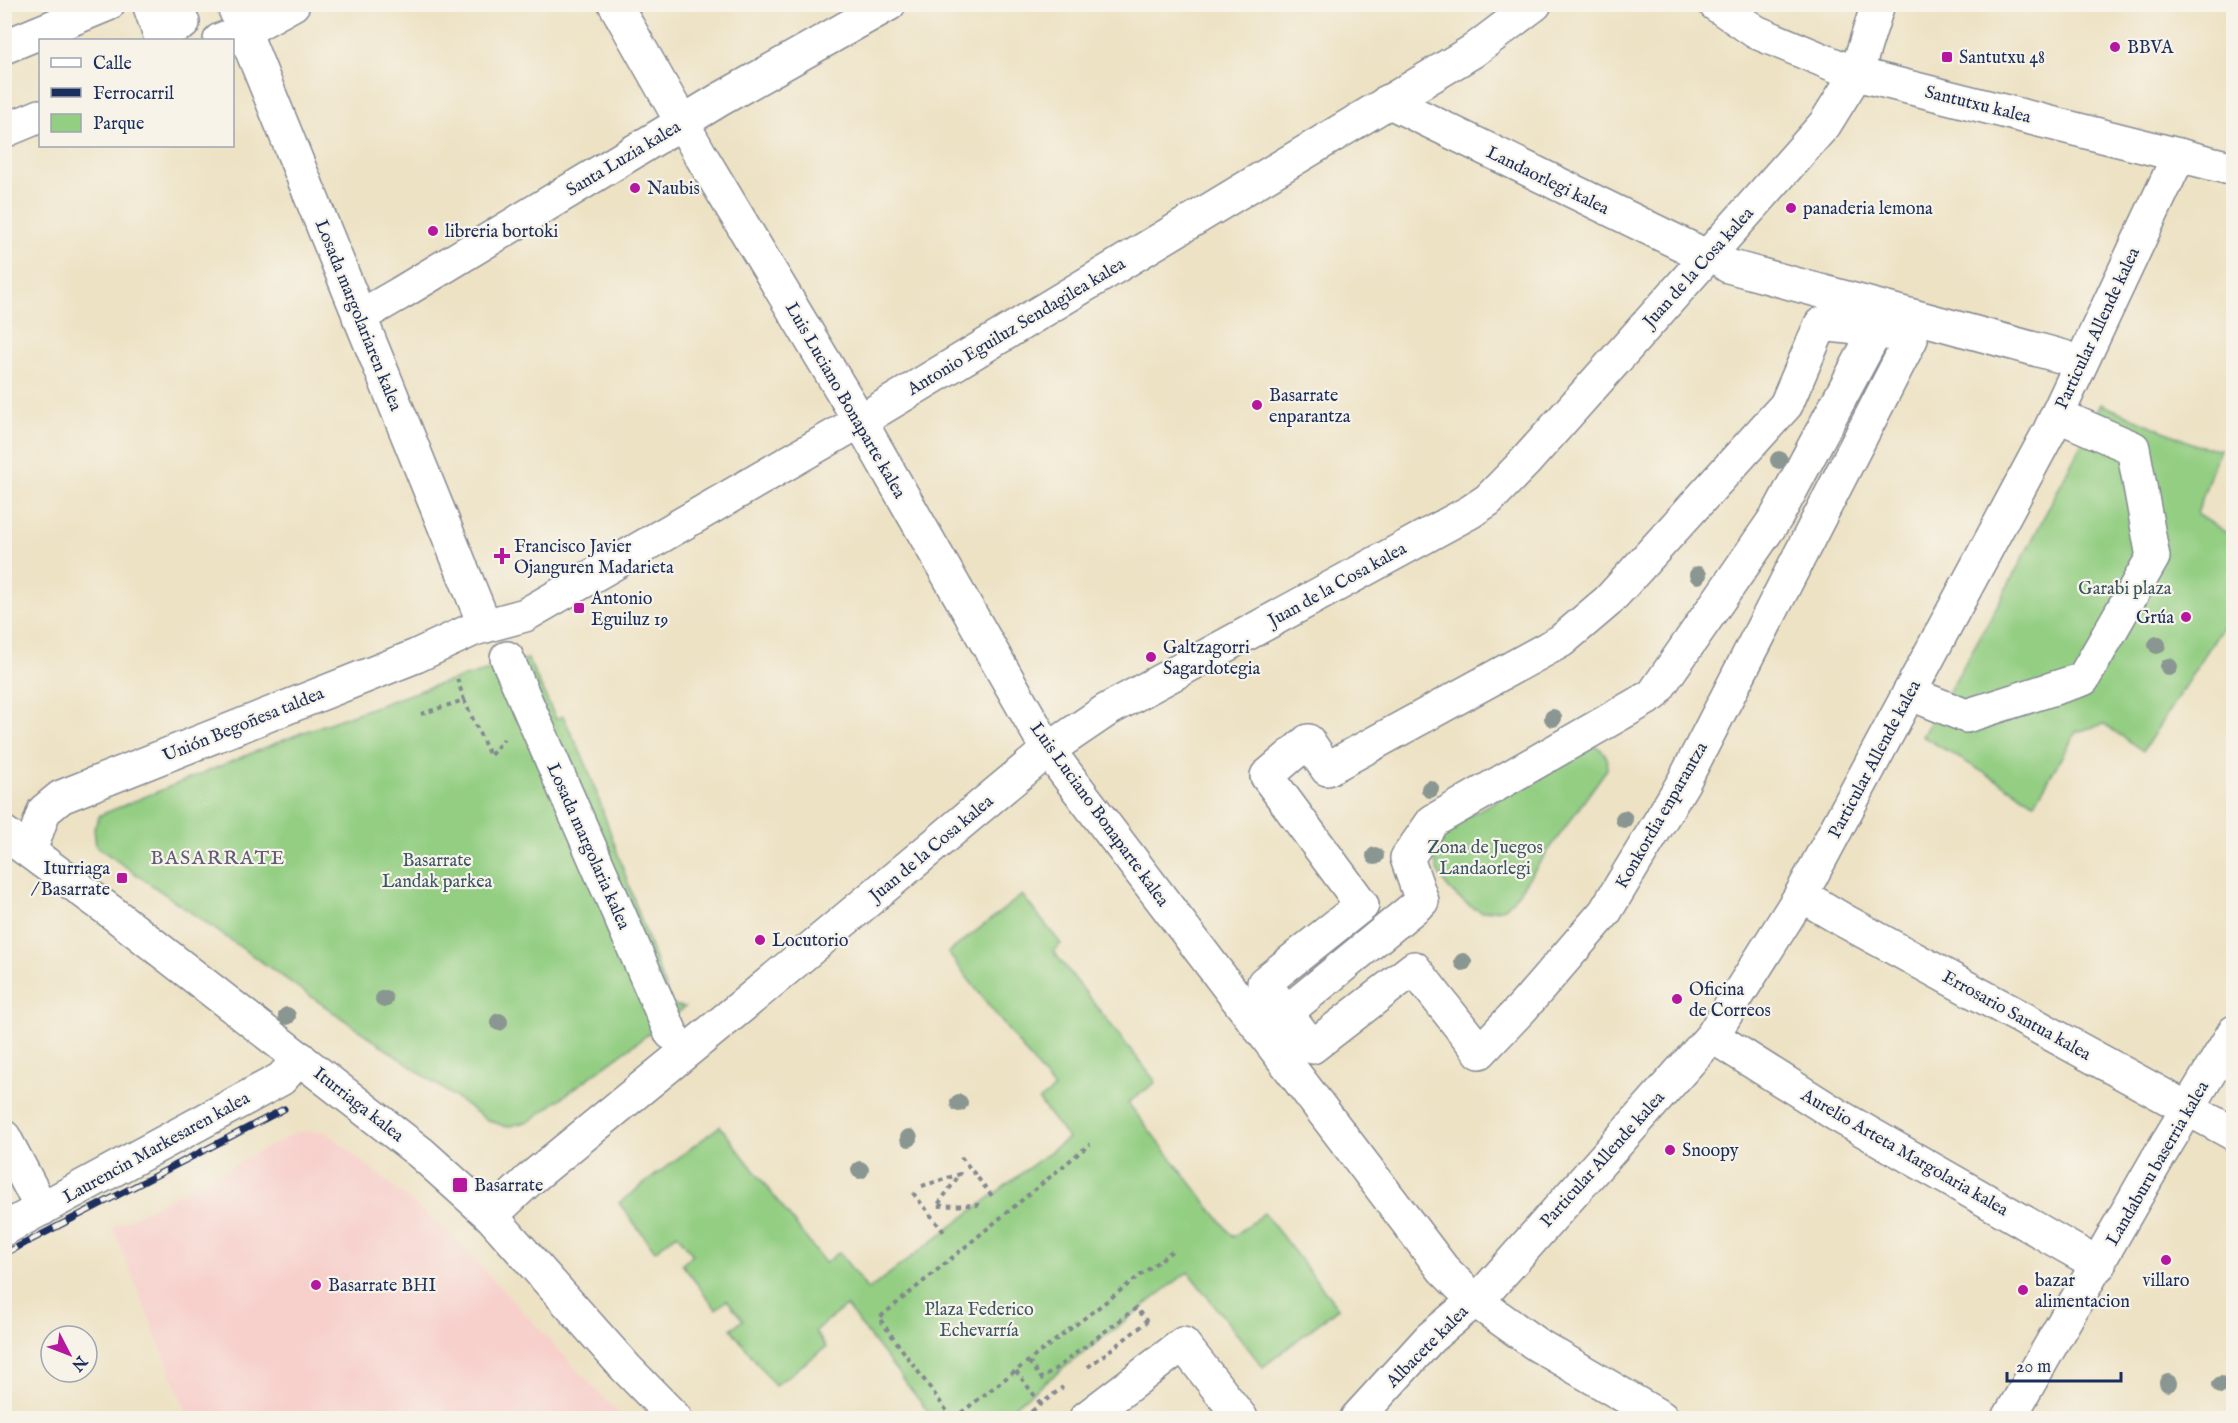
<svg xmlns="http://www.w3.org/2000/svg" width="2238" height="1423" font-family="'IM FELL English',serif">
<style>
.built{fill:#f7d0cc}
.green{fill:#93ce82;stroke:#577e70;stroke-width:1.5}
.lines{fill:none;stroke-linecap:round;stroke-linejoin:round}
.street-casing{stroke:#848891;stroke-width:36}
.secondary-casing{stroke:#848891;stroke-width:36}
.path{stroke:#848891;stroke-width:4;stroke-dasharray:4.5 4.5;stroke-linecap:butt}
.street{stroke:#fff;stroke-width:33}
.secondary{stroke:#fff;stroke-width:33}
.rail-casing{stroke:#1b2f5e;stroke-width:7}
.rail{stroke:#f7f3e8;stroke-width:4.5;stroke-dasharray:14;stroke-linecap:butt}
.tree{fill:#8a9691}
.poi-dot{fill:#b5179e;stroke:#f7f3e8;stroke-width:2}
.labels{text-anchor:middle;stroke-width:4.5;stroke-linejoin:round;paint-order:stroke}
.poi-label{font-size:18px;fill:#1b2f5e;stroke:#f7f3e8;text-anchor:start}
.street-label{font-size:18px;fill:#1b2f5e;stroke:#f7f3e8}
.park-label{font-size:18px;fill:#395767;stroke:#f7f3e8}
.neighbourhood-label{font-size:20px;letter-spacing:1.5px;fill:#605b77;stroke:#f7f3e8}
</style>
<rect width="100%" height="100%" fill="#f7f3e8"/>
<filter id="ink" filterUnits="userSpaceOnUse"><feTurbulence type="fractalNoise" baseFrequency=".0167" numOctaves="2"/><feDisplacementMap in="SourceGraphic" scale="12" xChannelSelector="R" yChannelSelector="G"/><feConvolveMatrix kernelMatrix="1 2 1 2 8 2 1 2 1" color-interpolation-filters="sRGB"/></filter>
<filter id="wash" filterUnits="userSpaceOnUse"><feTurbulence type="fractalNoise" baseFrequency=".008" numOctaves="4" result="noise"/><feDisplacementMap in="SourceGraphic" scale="24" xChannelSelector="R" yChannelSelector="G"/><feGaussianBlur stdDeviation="1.35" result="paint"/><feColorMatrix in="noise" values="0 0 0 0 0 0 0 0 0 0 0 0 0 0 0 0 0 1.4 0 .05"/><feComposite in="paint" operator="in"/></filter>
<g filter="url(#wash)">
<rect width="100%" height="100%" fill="#ede2c4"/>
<polygon class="built" points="297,1132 326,1132 447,1231 623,1418 189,1418 113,1228"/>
<g class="green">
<path d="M 2101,404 L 2196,445 L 2219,449 L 2197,514 L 2233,537 L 2233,611 L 2143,751 L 2104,724 L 2076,732 L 2035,803 L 1922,736 C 1988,629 2045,516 2101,404 Z"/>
<polygon points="528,659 556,719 563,716 587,766 671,1005 685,1007 530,1121 506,1127 486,1119 96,846 94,828 100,815 301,733 433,686"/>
<path d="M 1594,746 C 1605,750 1609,758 1607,769 L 1513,900 L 1505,908 L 1482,912 C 1463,904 1442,887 1436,866 C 1435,860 1434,854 1432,847 L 1441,831 Z"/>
<polygon points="1022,895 1061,944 1053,951 1156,1082 1128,1103 1233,1237 1264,1213 1338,1308 1263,1367 1188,1272 999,1418 933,1418 846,1306 815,1331 826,1347 775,1386 731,1329 743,1320 727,1300 716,1309 682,1264 693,1255 677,1234 655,1251 619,1203 720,1126 825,1263 839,1252 868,1290 1068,1138 1039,1101 1054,1089 948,953"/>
</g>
</g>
<g filter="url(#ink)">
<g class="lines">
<g class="street-casing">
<g id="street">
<polyline points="149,4 159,32 183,23"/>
<polyline points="233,4 485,626"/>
<polyline points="615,4 700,154 860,421 1048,750 1443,1269 1473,1299 1536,1344 1662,1418"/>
<polyline points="220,40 244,31 293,4"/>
<polyline points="4,47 108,4"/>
<polyline points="1388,101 1708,257"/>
<polyline points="4,131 40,116"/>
<polyline points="1728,266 2064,357"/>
<polyline points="359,317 399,294 719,100 889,4"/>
<polygon points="1821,324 1875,330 1911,339 1683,783 1605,912 1523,1007 1480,1052 1414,968 1312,1047 1264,983 1362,905 1267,776 1308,741 1327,769 1561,641 1608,601 1786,405"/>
<polyline points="507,658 671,1033"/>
<polyline points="1909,693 1966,716 2083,679 2153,557 2133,448 2057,415"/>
<polyline points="4,833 110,911 421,1153 491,1216 626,1368 675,1418"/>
<polyline points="30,851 44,811 61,797 416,656 474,629 525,615 860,421 1473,51 1535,4"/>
<polyline points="1801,895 1843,920 2234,1134"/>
<polyline points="1277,1020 1422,901 1407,858 1433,821 1653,695 1777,516 1886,312"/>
<polyline points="1712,1036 1837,1115 2099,1265"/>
<polyline points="4,1137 42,1209"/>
<polyline points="491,1216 529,1180 742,1006 1048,750 1107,710 1470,512 1488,500 1525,462 1825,124 1856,74 1878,4"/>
<polyline points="4,1229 281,1079 300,1058"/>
<polyline points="1086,1418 1183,1344 1241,1418"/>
<polyline points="1357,1418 1430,1338 1487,1290 1712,1036 1801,895 2049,432 2179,155"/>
<polyline points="2009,1418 2158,1158 2234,1032"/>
</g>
</g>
<g class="secondary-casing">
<polyline id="secondary" points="1715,4 1756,32 1856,74 2234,169"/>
</g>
<g class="path">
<polyline points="464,700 490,756 504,739"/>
<polyline points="421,714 464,700 457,678"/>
<polyline points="961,1157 993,1197"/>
<polyline points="922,1186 960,1174 937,1206 981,1205"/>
<polyline points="913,1193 944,1232"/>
<polyline points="1029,1362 1042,1379 1136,1308 1149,1324"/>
<polyline points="1088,1367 1147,1322"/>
<polyline points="1016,1371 1041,1404"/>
<polyline points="952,1418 879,1318 1090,1144"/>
<polyline points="954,1418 1172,1251"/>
<polyline points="1038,1418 1032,1411 1063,1387"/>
</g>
<use href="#street" class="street"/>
<use href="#secondary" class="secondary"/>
<g class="rail-casing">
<polyline id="rail" points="4,1254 284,1109"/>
</g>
<use href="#rail" class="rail"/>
</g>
<g class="tree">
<circle cx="1779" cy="460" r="9"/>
<circle cx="1698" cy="575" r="9"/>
<circle cx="2157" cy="645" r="9"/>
<circle cx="2169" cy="667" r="9"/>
<circle cx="1553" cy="718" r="9"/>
<circle cx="1430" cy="789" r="9"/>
<circle cx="1624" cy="819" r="9"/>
<circle cx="1375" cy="856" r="9"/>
<circle cx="1463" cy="962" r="9"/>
<circle cx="384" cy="999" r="9"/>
<circle cx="287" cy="1016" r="9"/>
<circle cx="499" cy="1022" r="9"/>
<circle cx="959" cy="1103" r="9"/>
<circle cx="909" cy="1138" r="9"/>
<circle cx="860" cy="1170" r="9"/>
<circle cx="2168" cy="1383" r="9"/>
<circle cx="2221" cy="1385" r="9"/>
</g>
</g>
<g class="poi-dot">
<circle cx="2115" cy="47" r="6"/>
<rect x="1941" y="51" width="12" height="12" rx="3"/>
<circle cx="635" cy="188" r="6"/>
<circle cx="1791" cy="208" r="6"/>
<circle cx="433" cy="231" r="6"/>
<circle cx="1257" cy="405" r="6"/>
<path d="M499 547h6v6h6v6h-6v6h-6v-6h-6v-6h6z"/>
<rect x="573" y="602" width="12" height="12" rx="3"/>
<circle cx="2186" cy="617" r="6"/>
<circle cx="1151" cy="657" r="6"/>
<rect x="116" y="872" width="12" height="12" rx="3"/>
<circle cx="760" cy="940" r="6"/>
<circle cx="1677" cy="999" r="6"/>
<circle cx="1670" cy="1150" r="6"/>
<rect x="452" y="1177" width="16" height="16" rx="3"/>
<circle cx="2166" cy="1260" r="6"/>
<circle cx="316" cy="1285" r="6"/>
<circle cx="2023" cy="1290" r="6"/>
</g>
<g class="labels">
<g class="poi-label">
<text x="2127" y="53">BBVA</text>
<text x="1959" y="63">Santutxu 48</text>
<text x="647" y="194">Naubis</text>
<text x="1803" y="214">panaderia lemona</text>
<text x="445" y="237">libreria bortoki</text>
<text x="1269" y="401">Basarrate<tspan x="1269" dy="21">enparantza</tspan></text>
<text x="514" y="552">Francisco Javier<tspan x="514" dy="21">Ojanguren Madarieta</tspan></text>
<text x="591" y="604">Antonio<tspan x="591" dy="21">Eguiluz 19</tspan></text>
<text x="2174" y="623" text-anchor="end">Grúa</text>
<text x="1163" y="653">Galtzagorri<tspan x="1163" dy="21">Sagardotegia</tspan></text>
<text x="110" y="874" text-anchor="end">Iturriaga<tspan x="110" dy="21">/ Basarrate</tspan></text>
<text x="772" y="946">Locutorio</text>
<text x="1689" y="995">Oficina<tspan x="1689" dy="21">de Correos</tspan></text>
<text x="1682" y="1156">Snoopy</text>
<text x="474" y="1191">Basarrate</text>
<text x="2035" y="1286">bazar<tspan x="2035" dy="21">alimentacion</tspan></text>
<text x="2166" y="1286" text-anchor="middle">villaro</text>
<text x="328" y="1291">Basarrate BHI</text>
</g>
<g class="street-label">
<text transform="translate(1978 104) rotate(14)" y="6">Santutxu kalea</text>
<text transform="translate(623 158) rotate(-31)" y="6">Santa Luzia kalea</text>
<text transform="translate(1548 180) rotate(26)" y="6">Landaorlegi kalea</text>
<text transform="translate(1698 267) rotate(-48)" y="6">Juan de la Cosa kalea</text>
<text transform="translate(359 315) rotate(68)" y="6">Losada margolariaren kalea</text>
<text transform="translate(1016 326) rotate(-31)" y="6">Antonio Eguiluz Sendagilea kalea</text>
<text transform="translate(2097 328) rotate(-65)" y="6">Particular Allende kalea</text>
<text transform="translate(846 400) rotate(60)" y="6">Luis Luciano Bonaparte kalea</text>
<text transform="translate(1337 584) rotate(-29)" y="6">Juan de la Cosa kalea</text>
<text transform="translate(243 724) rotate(-22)" y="6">Unión Begoñesa taldea</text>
<text transform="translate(1874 759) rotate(-62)" y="6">Particular Allende kalea</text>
<text transform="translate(1100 814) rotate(54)" y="6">Luis Luciano Bonaparte kalea</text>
<text transform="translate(1661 815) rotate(-60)" y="6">Konkordia enparantza</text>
<text transform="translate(589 846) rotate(66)" y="6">Losada margolaria kalea</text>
<text transform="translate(931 848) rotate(-40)" y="6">Juan de la Cosa kalea</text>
<text transform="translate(2017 1015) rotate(29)" y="6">Errosario Santua kalea</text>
<text transform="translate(359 1104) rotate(38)" y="6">Iturriaga kalea</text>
<text transform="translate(156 1147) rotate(-29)" y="6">Laurencin Markesaren kalea</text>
<text transform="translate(1905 1152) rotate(30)" y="6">Aurelio Arteta Margolaria kalea</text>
<text transform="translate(1602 1159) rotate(-48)" y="6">Particular Allende kalea</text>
<text transform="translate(2157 1163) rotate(-60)" y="6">Landaburu baserria kalea</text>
<text transform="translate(1427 1346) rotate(-45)" y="6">Albacete kalea</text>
</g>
<g class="park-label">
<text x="2125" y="594">Garabi plaza</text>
<text x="1485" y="853">Zona de Juegos<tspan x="1485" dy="21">Landaorlegi</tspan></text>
<text x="437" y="866">Basarrate<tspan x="437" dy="21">Landak parkea</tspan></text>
<text x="979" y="1315">Plaza Federico<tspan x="979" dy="21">Echevarría</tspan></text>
</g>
<g class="neighbourhood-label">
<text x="218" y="864">BASARRATE</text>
</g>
</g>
<rect width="2238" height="1423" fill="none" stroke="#f7f3e8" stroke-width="24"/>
<rect x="39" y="39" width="195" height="108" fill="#f7f3e8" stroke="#9fa5b1" stroke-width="1.5"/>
<rect x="51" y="58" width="30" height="9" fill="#ffffff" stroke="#9fa5b1" stroke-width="1.5"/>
<text x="93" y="69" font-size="18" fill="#1b2f5e">Calle</text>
<rect x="51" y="88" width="30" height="9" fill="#1b2f5e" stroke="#9fa5b1" stroke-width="1.5"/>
<text x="93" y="99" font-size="18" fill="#1b2f5e">Ferrocarril</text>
<rect x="51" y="114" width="30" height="18" fill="#93ce82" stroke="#9fa5b1" stroke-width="1.5"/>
<text x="93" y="129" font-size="18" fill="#1b2f5e">Parque</text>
<g transform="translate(69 1354) rotate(132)"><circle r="28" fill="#f7f3e8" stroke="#9fa5b1" stroke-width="1.5"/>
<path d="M0-4.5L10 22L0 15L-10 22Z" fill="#b5179e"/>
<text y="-9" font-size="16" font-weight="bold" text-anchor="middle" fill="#1b2f5e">N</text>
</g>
<path d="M2007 1372v9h114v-9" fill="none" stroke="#1b2f5e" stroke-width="3"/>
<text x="2016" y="1372" font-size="18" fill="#1b2f5e" stroke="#f7f3e8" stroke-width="4.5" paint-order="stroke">20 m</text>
</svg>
